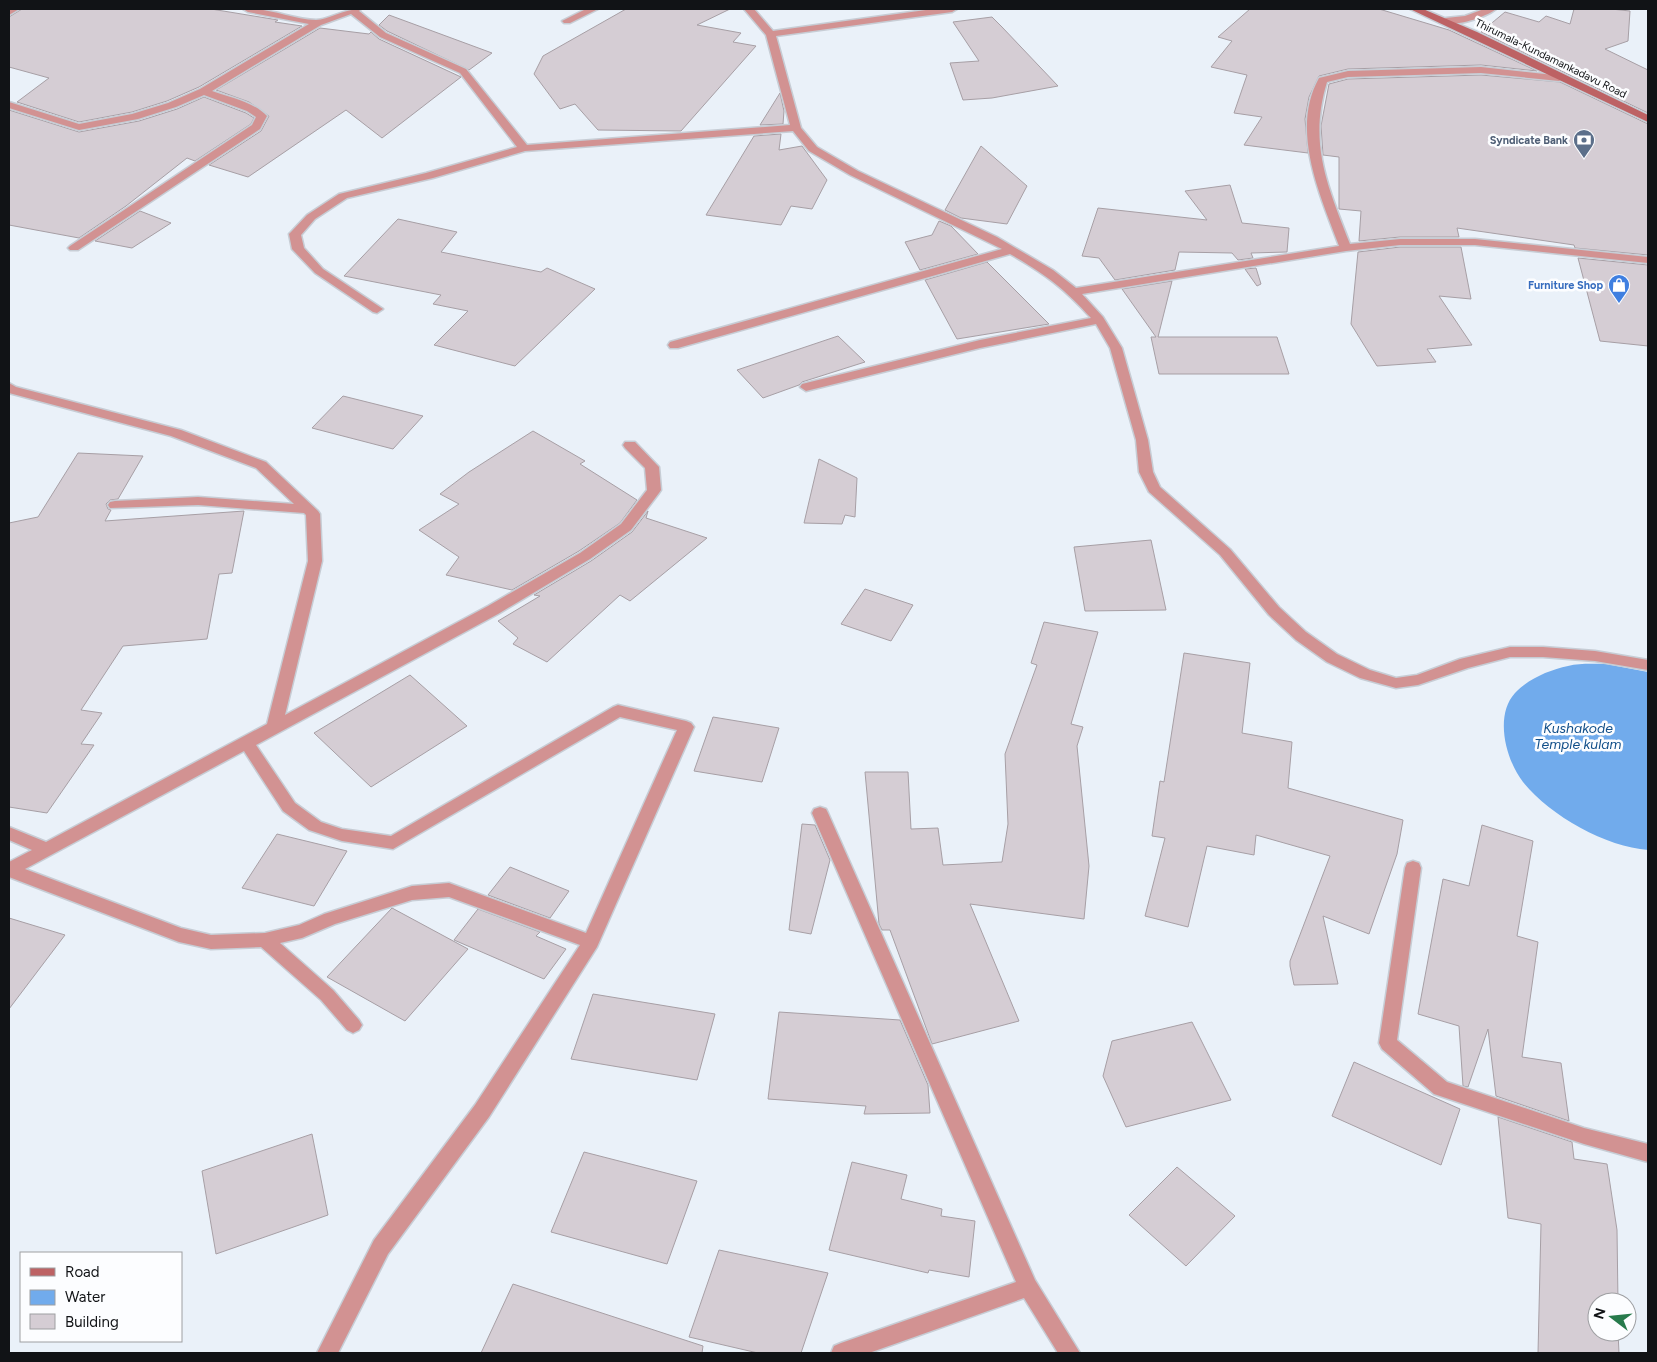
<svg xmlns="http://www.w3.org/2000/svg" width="1657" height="1362" font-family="Figtree,sans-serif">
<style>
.water{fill:#71abec}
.building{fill:#d5cdd4;stroke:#a79fa5}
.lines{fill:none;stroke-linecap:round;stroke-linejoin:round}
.lane-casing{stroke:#c7cdd5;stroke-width:3}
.street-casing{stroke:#c7cdd5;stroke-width:3}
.secondary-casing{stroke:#c7cdd5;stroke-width:3}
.lane{fill:#d29292;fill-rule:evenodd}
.street{fill:#d29292;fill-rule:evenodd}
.secondary{fill:#bd6264;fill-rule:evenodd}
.labels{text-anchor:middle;stroke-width:5;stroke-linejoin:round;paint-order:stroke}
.far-street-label{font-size:11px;fill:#111316;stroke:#fcfdff}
.far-service-label{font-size:11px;font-weight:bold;fill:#4e5e75;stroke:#fcfdff;text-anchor:end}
.far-shop-label{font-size:11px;font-weight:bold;fill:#366cbe;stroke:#fcfdff;text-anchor:end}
.water-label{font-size:14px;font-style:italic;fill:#104e89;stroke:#fcfdff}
</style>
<rect width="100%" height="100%" fill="#eaf1f9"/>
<path class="water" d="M 1606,664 L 1648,672 L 1648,850 C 1606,847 1549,815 1523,782 C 1506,760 1494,716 1515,693 C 1528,679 1549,670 1568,666 C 1580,663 1594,664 1606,664 Z"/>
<g class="building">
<polygon points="22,9 211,9 278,20 275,22 302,26 199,87 167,101 132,112 79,122 17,102 49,78 9,67 9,17"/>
<polygon points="626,9 730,9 697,25 741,33 733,42 756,46 681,131 598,130 575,104 560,109 534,74 543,56"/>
<polygon points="1250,9 1379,9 1449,30 1537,71 1481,65 1348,69 1319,76 1309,97 1305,119 1308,153 1244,145 1262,117 1234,113 1247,75 1211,67 1232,41 1218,37"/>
<polygon points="1574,9 1611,9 1630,11 1628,41 1605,49 1648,70 1648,113 1481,32 1505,12 1539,22 1546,16 1570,24"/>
<polygon points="389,15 492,53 469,70 387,31 379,25"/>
<polygon points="992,17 1002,27 1058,86 992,98 963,100 950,63 979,61 953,22"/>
<polygon points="320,28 369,34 371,32 379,39 461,77 382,138 346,110 248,177 209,165 261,131 269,116 249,102 216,90"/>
<polygon points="1481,75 1560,82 1648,124 1648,255 1575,248 1574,245 1457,228 1459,237 1400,237 1359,241 1361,211 1339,209 1339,157 1323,155 1321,126 1329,84 1348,79"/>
<polygon points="780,93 784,111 783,124 760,125"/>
<polygon points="204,97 246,113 254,118 251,124 195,161 187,158 126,206 79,238 9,225 9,110 79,132 139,121 177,109"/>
<polygon points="781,134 779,150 802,146 827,180 812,209 791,206 781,225 706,215 754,136"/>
<polygon points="981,146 1027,186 1007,224 961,218 945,210"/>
<polygon points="1230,185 1242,223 1289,228 1287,252 1251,253 1253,258 1238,260 1232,253 1179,252 1175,270 1115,280 1099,258 1082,256 1098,208 1207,220 1185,191"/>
<polygon points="140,211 171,223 132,248 95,241"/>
<polygon points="398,219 457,232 441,252 541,272 547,268 595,289 515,366 434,345 468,311 433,304 441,295 344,276"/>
<polygon points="939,221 951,226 978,254 920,270 905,242 932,235"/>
<polygon points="1400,247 1461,247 1471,299 1439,296 1472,345 1427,349 1436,362 1377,366 1351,324 1358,252"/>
<polygon points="1578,258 1648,265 1648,346 1600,341"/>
<polygon points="987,262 1049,324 957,339 925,280"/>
<polygon points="1256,268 1261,284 1257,286 1245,269"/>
<polygon points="1172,281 1158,337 1277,337 1289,374 1159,374 1151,337 1156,337 1122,289"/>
<polygon points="838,336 865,362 802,382 799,385 763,398 737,370"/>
<polygon points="343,396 423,416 393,449 312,428"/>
<polygon points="533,431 585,461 580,464 637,500 620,523 579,551 512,590 446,575 459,557 419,530 459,504 440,494 469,472"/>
<polygon points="78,453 143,456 118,499 110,500 106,504 108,509 111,510 105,521 244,511 232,573 219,574 207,639 123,646 81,710 102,713 81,744 94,745 47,813 9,807 9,523 38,517"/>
<polygon points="819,459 857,478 855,517 845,515 842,524 804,523"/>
<polygon points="648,511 646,518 707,538 630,601 620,595 547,662 513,644 518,638 498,621 540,596 534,595 591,561 632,532"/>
<polygon points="1151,540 1166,610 1085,611 1074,547"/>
<polygon points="865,589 913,605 891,641 841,624"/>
<polygon points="1044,622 1098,632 1071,724 1083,727 1077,746 1089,866 1084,919 970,904 1019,1021 932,1044 890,930 882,930 879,924 865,772 908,772 911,829 938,828 943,865 1002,862 1008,824 1005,754 1037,665 1031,663"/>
<polygon points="1184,653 1250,663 1242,733 1292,742 1288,788 1403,820 1397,854 1369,934 1323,916 1338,984 1294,985 1290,966 1290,961 1330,856 1256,835 1254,855 1207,846 1188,927 1145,916 1165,838 1152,836 1160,781 1164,782"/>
<polygon points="410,675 467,726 371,787 314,733"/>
<polygon points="713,717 779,728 762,782 694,771"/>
<polygon points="802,824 815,825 830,860 811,934 789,930"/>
<polygon points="1482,825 1533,841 1517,936 1538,942 1522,1057 1561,1063 1569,1121 1496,1096 1488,1029 1468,1087 1463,1086 1459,1026 1418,1014 1443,879 1469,886"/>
<polygon points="277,834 347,851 314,906 242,888"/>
<polygon points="510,867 569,891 550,918 488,895"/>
<polygon points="392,908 468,949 405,1021 327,977"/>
<polygon points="478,909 540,932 536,936 566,949 544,979 454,940"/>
<polygon points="9,918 65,935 9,1009"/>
<polygon points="593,994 715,1014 697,1080 571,1059"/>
<polygon points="779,1012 900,1020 928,1085 930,1113 864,1114 866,1106 768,1099"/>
<polygon points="1192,1022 1231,1100 1126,1127 1103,1076 1112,1041"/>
<polygon points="1354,1062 1460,1109 1441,1165 1332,1116"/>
<polygon points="1498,1117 1572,1142 1574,1159 1607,1164 1617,1230 1618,1302 1597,1302 1597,1332 1618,1332 1619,1353 1538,1353 1541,1224 1508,1218"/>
<polygon points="312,1134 328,1215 216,1254 202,1171"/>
<polygon points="584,1152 697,1181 667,1264 551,1232"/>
<polygon points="852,1162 907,1175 901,1199 942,1209 941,1216 975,1221 969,1277 929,1270 928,1273 829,1250"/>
<polygon points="1177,1167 1235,1216 1186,1266 1129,1215"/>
<polygon points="719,1250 828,1273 801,1353 758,1353 689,1337"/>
<polygon points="513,1284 703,1346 702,1353 481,1353"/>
</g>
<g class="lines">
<g class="lane-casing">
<path id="lane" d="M 1484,9 L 1496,9 C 1486,17 1452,29 1441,21 L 1446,18 L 1465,16 Z"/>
</g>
<g class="street-casing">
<g id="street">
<polygon points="9,9 19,9 9,15"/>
<path d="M 243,9 C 268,7 291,19 316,20 C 328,20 343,9 361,9 L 359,11 L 386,33 L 466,69 L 527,145 L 790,125 L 766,35 L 744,9 L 754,9 L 773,31 L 933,9 L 957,9 L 952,12 L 776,36 L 801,128 L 817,147 L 858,171 L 997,237 L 1053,270 L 1076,288 L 1339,246 C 1320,195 1290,130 1319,78 L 1348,71 L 1481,67 L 1563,76 L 1564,78 L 1559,81 L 1481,73 L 1348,77 L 1327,82 C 1308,144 1328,187 1350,244 L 1400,239 L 1475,239 L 1648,257 L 1648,263 L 1475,245 L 1400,245 L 1346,251 L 1082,294 L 1103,317 L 1122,348 L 1148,440 L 1153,472 L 1160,487 L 1230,549 L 1279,607 L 1306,632 L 1337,654 L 1370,670 L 1396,678 L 1417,675 L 1460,659 L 1510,647 L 1543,647 L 1595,651 L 1648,660 L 1648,670 L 1595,661 L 1543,657 L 1510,657 L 1468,668 L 1418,685 L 1396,688 L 1360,678 L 1327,662 L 1296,640 L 1269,615 L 1220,555 L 1149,492 L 1139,472 L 1136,440 L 1110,348 L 1096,324 L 980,348 L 806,391 L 800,387 L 802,384 L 980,340 L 1091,318 C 1064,288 1045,274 1010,254 L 678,348 L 670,348 L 668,345 L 670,342 L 1002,249 L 850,175 L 809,151 L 793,131 L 525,151 L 433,178 L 347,198 L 315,219 L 301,235 L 304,248 L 323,269 L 383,309 L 377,313 L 373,312 L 315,273 L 292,249 L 289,234 L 291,232 L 307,215 L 339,194 L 426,173 L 517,147 L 460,73 L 380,37 L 351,14 L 321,25 L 212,91 C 229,97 254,102 267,116 L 260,129 L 78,250 L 70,250 L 68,248 L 70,246 L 252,125 L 256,117 L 247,111 L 204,95 L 176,107 L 138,119 L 79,130 L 9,108 L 9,102 L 79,124 L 132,114 L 168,103 L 200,89 L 309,24 L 248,12 Z"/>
<polygon points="586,9 598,9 570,23 564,23 562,21"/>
<path d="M 9,383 L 16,387 L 181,430 L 266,462 L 318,511 L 320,514 L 322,561 L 285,715 L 488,606 L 580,553 L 621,524 L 647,490 L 645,468 L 625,448 L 623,445 L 625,442 L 635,442 L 659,467 L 661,490 L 659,493 L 631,530 L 590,559 L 498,614 L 256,745 L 295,803 L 321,822 L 342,829 L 391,836 L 613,707 L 618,705 L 686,721 L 691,723 L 694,727 L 597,947 L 489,1117 L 388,1254 L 338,1353 L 317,1353 L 374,1240 L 475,1105 L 580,945 L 449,897 L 412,900 L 335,924 L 302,938 L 280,943 L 333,990 L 359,1020 L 362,1025 L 359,1030 L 353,1033 L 347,1030 L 321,1000 L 261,947 L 211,949 L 179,942 L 9,877 L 9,862 L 32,850 L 9,840 L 9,827 L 46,842 L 267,724 L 308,561 L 306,515 L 304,513 L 198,505 L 110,508 L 108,505 L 110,502 L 115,501 L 198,497 L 294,504 L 256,468 L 171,436 L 9,393 ZM 620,717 L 677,730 L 586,933 L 449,883 L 412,886 L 324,914 L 299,925 L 265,933 L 211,935 L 181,928 L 25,869 L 244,751 L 283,811 L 309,830 L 342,841 L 393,849 Z"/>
<polygon points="820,807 826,809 828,813 1035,1280 1080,1353 1058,1353 1024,1298 869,1353 831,1353 834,1346 841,1343 1016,1282 812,813 814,809"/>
<polygon points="1413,861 1419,863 1421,868 1397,1040 1447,1082 1584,1128 1648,1144 1648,1162 1584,1144 1434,1094 1382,1049 1379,1043 1405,868 1407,863"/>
</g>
</g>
<g class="secondary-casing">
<polygon id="secondary" points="1410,9 1423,9 1477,32 1648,115 1648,122"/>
</g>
<use href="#lane" class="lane"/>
<use href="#street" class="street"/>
<use href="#secondary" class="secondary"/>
</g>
<defs>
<g id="bank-pin" transform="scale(1.125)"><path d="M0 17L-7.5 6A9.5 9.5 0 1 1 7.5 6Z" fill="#5c6f8a" stroke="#fcfdff"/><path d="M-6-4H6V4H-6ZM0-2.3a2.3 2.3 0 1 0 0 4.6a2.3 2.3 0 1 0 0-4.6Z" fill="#fff"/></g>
<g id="shop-pin" transform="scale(1.125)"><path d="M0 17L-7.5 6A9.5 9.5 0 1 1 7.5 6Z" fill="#3f7fe0" stroke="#fcfdff"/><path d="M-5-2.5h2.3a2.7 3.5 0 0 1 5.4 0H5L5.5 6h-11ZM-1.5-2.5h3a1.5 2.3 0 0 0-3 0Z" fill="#fff"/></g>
</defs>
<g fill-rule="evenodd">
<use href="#bank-pin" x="1584" y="140"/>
<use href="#shop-pin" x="1619" y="285"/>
</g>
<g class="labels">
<g class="far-street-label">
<text transform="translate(1551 58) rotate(26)" y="4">Thirumala-Kundamankadavu Road</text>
</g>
<g class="far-service-label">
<text x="1568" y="144">Syndicate Bank</text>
</g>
<g class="far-shop-label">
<text x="1603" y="289">Furniture Shop</text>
</g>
<g class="water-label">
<text x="1578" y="733">Kushakode<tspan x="1578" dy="16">Temple kulam</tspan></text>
</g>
</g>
<rect width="1657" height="1362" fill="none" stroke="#111316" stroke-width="20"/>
<rect x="20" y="1252" width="162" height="90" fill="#fcfdff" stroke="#9e9fa2"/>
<rect x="30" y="1268" width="25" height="8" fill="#bd6264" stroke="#9e9fa2"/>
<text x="65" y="1277" font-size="15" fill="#111316">Road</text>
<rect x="30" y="1290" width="25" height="15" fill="#71abec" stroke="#9e9fa2"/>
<text x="65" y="1302" font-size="15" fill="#111316">Water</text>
<rect x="30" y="1314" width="25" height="15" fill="#d5cdd4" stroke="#9e9fa2"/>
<text x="65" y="1327" font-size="15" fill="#111316">Building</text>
<g transform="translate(1612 1317) rotate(286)"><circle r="24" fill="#fcfdff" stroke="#9e9fa2"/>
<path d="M0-4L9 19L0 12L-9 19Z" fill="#277a4c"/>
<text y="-8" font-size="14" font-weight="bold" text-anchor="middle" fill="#111316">N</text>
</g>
</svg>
